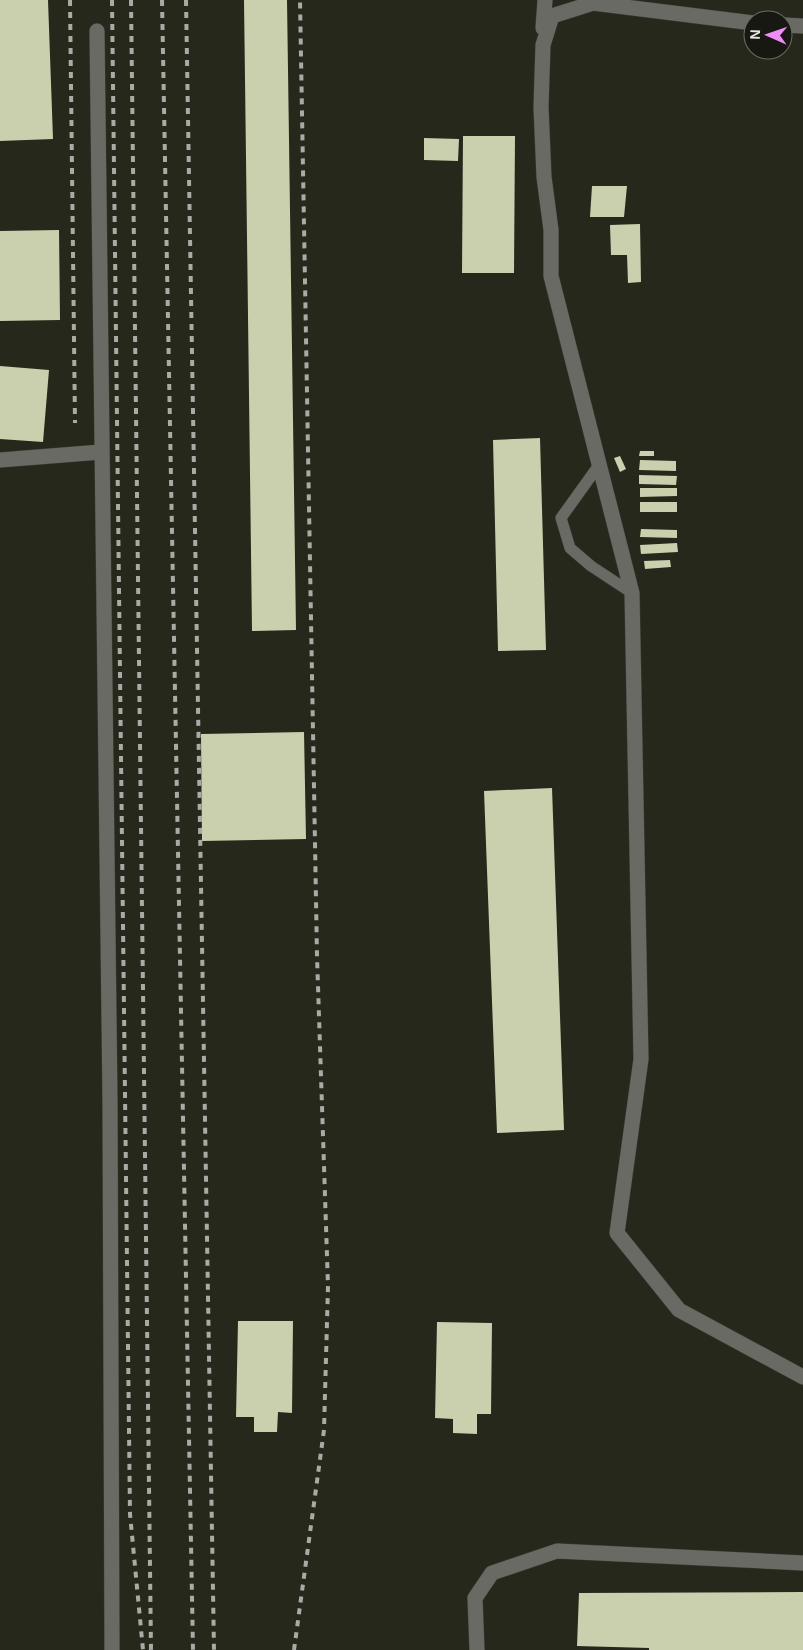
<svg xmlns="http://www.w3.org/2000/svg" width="803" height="1650" font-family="Arial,sans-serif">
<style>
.built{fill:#26281c;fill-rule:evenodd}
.building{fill:#cad0ad}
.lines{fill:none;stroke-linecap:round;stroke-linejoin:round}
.service-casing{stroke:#3b3b37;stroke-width:12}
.minor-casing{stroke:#3b3b37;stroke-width:16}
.service{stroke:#696a63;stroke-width:11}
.minor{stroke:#696a63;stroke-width:15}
.rail{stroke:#aaaaa6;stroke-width:4;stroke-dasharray:6 6;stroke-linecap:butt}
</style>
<rect width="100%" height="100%" fill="#21211c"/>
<path class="built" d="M 0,0 L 803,0 L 803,1650 L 0,1650 ZM 753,20 L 783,20 L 783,50 L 753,50 Z"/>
<g class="building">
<polygon points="0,0 48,0 53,139 0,141"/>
<polygon points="244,0 287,0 296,630 252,631"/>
<polygon points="463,136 515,136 514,273 462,273"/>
<polygon points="424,138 459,139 458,161 424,160"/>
<polygon points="592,186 627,186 624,217 590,217"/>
<polygon points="640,224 641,282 628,283 627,255 611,255 610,225"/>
<polygon points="59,230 60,320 0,321 0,231"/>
<polygon points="0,366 49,370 43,442 0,439"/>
<polygon points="540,438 546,650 498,651 493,440"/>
<polygon points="640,451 654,451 654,456 639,456"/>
<polygon points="620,456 626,469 620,472 614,458"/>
<polygon points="640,460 676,461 676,471 639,470"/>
<polygon points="639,475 677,476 676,485 639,484"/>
<polygon points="640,488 677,488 677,496 640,497"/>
<rect x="640" y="502" width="37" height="10"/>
<polygon points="641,529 677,530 677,538 640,537"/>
<polygon points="677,543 678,552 641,554 640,545"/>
<polygon points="670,560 671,567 645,569 644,561"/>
<polygon points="304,732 306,839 202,841 201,734"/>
<polygon points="552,788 564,1130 497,1133 484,791"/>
<polygon points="238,1321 293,1321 292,1413 278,1412 277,1432 254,1432 254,1417 236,1417"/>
<polygon points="437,1322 492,1323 491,1414 477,1414 477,1434 453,1433 453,1419 435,1418"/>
<polygon points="803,1592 803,1650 649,1650 649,1648 577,1646 579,1593"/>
</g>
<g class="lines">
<g class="service-casing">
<polyline id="service" points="599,465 561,518 570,548 591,566 632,593"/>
</g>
<g class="minor-casing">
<g id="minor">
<polyline points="753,23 593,3 552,16 543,45 541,107 544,177 551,230 551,276 632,593 641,1059 617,1233 679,1310 803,1377"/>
<polyline points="783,25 803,26"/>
<polyline points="543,28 545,0"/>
<polyline points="97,31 110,1100 112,1650"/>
<polyline points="0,460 101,452"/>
<polyline points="477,1650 475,1598 492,1573 557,1551 803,1563"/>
</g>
</g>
<use href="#service" class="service"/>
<use href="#minor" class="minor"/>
<g class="rail">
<polyline points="70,0 75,423"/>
<polyline points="112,0 130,1514 143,1650"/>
<polyline points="131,0 151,1650"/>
<polyline points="162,0 193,1650"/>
<polyline points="186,0 214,1650"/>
<polyline points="294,1650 324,1430 328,1286 317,956 300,0"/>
</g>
</g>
<g transform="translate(768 35) rotate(272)"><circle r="24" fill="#171812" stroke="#6a6b66"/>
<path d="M0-4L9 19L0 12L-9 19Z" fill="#ee8cf8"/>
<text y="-8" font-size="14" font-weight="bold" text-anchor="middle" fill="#e7e7e3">N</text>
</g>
</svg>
